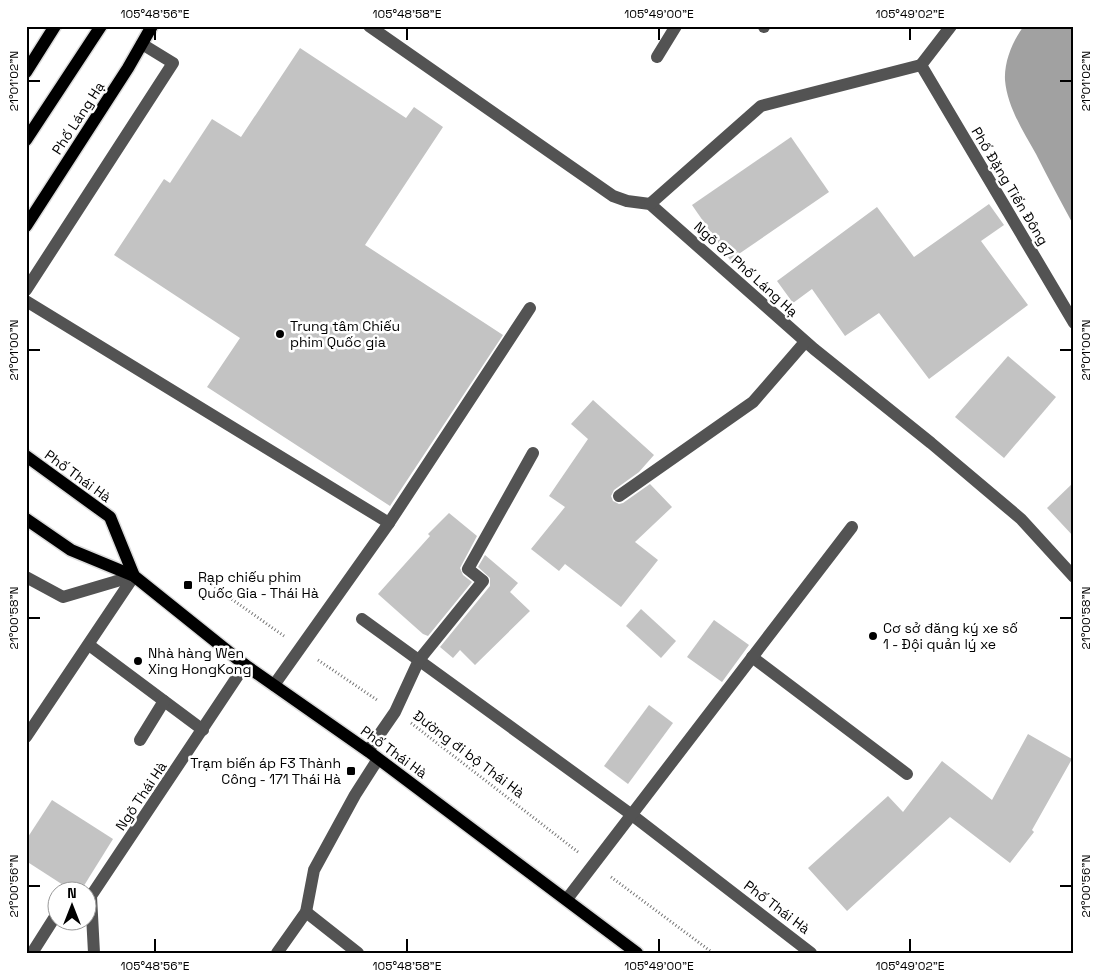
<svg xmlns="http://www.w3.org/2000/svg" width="1100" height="979" font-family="'Space Grotesk',sans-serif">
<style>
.water{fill:#a1a1a1}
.building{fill:#c3c3c3}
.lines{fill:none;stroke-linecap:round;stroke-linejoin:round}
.major-casing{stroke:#dbdbdb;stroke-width:15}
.path{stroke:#757575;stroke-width:3;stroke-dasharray:1 2.5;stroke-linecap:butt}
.minor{stroke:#535353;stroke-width:12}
.major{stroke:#000;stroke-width:12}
.ticks{fill:none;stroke:#000;stroke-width:2}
.poi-dot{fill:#000;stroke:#fff;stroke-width:2}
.labels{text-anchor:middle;stroke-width:5;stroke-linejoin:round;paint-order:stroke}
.street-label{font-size:14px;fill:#000;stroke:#fff}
.poi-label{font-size:14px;fill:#000;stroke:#fff;text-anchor:start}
.neatline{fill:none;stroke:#000;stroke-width:2}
.ticks-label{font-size:12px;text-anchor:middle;fill:#000}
</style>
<rect width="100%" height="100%" fill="#fff"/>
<path class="water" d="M 1024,26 L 1074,26 L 1074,226 C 1061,202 1048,178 1036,154 C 1023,131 1007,106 1005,80 C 1004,61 1013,40 1024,26 Z"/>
<g class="building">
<polygon points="300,48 406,118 414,107 443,127 365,245 503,335 390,506 207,387 240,338 114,255 164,179 170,183 212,119 241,137"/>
<polygon points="791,137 829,192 730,260 692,205"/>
<polygon points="989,204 1004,225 981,241 1028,305 929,379 879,313 845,336 812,289 793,303 777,281 877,207 914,257"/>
<polygon points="1008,356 1056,397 1004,458 955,417"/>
<polygon points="593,400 654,455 639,472 614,490 611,496 613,501 619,504 623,503 650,484 672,507 635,542 658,560 621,607 565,564 559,571 531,549 565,507 549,496 588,439 571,424"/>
<polygon points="1074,482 1074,537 1047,508"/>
<polygon points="449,513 477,536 460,568 463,575 472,582 428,636 423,634 378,594 430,536 428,534"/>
<polygon points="485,555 518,583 510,592 530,611 475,665 460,650 453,658 440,647 490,586 490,578 478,567"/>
<polygon points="641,609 676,641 661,658 626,626"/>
<polygon points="714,620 749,645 722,682 687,657"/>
<polygon points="649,705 673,723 628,784 604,766"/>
<polygon points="1028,734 1072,759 1032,830 1034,832 1010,863 950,817 847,911 808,868 888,796 903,812 942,761 992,800"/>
<polygon points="52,800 113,839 80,892 74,892 26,861 26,840"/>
</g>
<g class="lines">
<g class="major-casing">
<g id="major">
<polyline points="26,72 55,26"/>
<polyline points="26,140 101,26"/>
<polyline points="26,226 128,68 152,26"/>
<polyline points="26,456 110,517 134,576"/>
<polyline points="26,519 71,550 134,576 245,665 368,751 637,953"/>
</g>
</g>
<g class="path">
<polyline points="206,581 284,636"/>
<polyline points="318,660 377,700"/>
<polyline points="411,723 578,852"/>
<polyline points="611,877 713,953"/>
</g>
<g class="minor">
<polyline points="369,26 613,196 627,201 650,204 814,349 931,443 1021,519 1074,577"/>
<polyline points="764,27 764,26"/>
<polyline points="657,57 676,26"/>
<polyline points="921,65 1074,323"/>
<polyline points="921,65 951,26"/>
<polyline points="650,204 761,106 921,65"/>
<polyline points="26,290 173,63 142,44"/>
<polyline points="26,301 389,523"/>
<polyline points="619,496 753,402 805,342"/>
<polyline points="26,577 63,597 134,576"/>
<polyline points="362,619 632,815 811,953"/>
<polyline points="89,645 203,730"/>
<polyline points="752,657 907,774"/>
<polyline points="274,685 389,523 530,308"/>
<polyline points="26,737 134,576"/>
<polyline points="140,740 164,701"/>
<polyline points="368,751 395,712 419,660 483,581 468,569 533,453"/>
<polyline points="567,899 852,527"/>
<polyline points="306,912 358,953"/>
<polyline points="32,953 58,912"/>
<polyline points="94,953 91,896 245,665"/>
<polyline points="277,953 306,912 314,870 355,795 378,759"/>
</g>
<use href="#major" class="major"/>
</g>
<path class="ticks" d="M 155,28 L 155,40M 407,28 L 407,40M 659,28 L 659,40M 910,28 L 910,40M 28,81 L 40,81M 1060,81 L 1072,81M 28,350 L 40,350M 1060,350 L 1072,350M 28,618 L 40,618M 1060,618 L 1072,618M 28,886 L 40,886M 1060,886 L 1072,886M 155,939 L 155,952M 407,939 L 407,952M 659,939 L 659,952M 910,939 L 910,952"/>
<g class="poi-dot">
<circle cx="280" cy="334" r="5"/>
<rect x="183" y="580" width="10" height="10" rx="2.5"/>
<circle cx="873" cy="636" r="5"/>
<circle cx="138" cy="661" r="5"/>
<rect x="346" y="766" width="10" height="10" rx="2.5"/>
</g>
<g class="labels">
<g class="street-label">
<text transform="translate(78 118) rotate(-57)" y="5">Phố Láng Hạ</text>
<text transform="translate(1010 186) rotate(59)" y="5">Phố Đặng Tiến Đông</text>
<text transform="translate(746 269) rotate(42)" y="5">Ngõ 87 Phố Láng Hạ</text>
<text transform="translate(78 476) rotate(36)" y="5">Phố Thái Hà</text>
<text transform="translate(394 752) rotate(36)" y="5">Phố Thái Hà</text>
<text transform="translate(469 754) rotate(37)" y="5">Đường đi bộ Thái Hà</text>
<text transform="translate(141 796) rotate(-56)" y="5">Ngõ Thái Hà</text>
<text transform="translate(777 907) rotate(37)" y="5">Phố Thái Hà</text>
</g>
<g class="poi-label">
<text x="290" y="331">Trung tâm Chiếu<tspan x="290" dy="16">phim Quốc gia</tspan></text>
<text x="198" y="582">Rạp chiếu phim<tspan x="198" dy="16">Quốc Gia - Thái Hà</tspan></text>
<text x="883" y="633">Cơ sở đăng ký xe số<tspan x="883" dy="16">1 - Đội quản lý xe</tspan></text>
<text x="148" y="658">Nhà hàng Wen<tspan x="148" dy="16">Xing HongKong</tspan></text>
<text x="341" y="768" text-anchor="end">Trạm biến áp F3 Thành<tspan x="341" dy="16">Công - 171 Thái Hà</tspan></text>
</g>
</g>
<rect width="1100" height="979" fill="none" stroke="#ffffff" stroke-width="55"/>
<g transform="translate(72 906)"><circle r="24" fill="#ffffff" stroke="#999999"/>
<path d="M0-4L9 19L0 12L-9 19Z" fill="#000000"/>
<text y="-8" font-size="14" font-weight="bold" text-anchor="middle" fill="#000000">N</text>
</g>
<rect x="28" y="28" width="1044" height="924" class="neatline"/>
<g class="ticks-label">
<text x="155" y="18">105°48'56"E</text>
<text x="407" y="18">105°48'58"E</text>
<text x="659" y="18">105°49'00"E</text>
<text x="910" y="18">105°49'02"E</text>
<text transform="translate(14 81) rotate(-90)" y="4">21°01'02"N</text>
<text transform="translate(1086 81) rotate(-90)" y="4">21°01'02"N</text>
<text transform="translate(14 350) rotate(-90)" y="4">21°01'00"N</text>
<text transform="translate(1086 350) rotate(-90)" y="4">21°01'00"N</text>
<text transform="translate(14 618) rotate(-90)" y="4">21°00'58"N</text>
<text transform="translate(1086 618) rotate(-90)" y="4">21°00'58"N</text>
<text transform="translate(14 886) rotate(-90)" y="4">21°00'56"N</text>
<text transform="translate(1086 886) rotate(-90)" y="4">21°00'56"N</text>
<text x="155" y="970">105°48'56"E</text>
<text x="407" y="970">105°48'58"E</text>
<text x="659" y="970">105°49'00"E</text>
<text x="910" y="970">105°49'02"E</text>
</g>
</svg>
